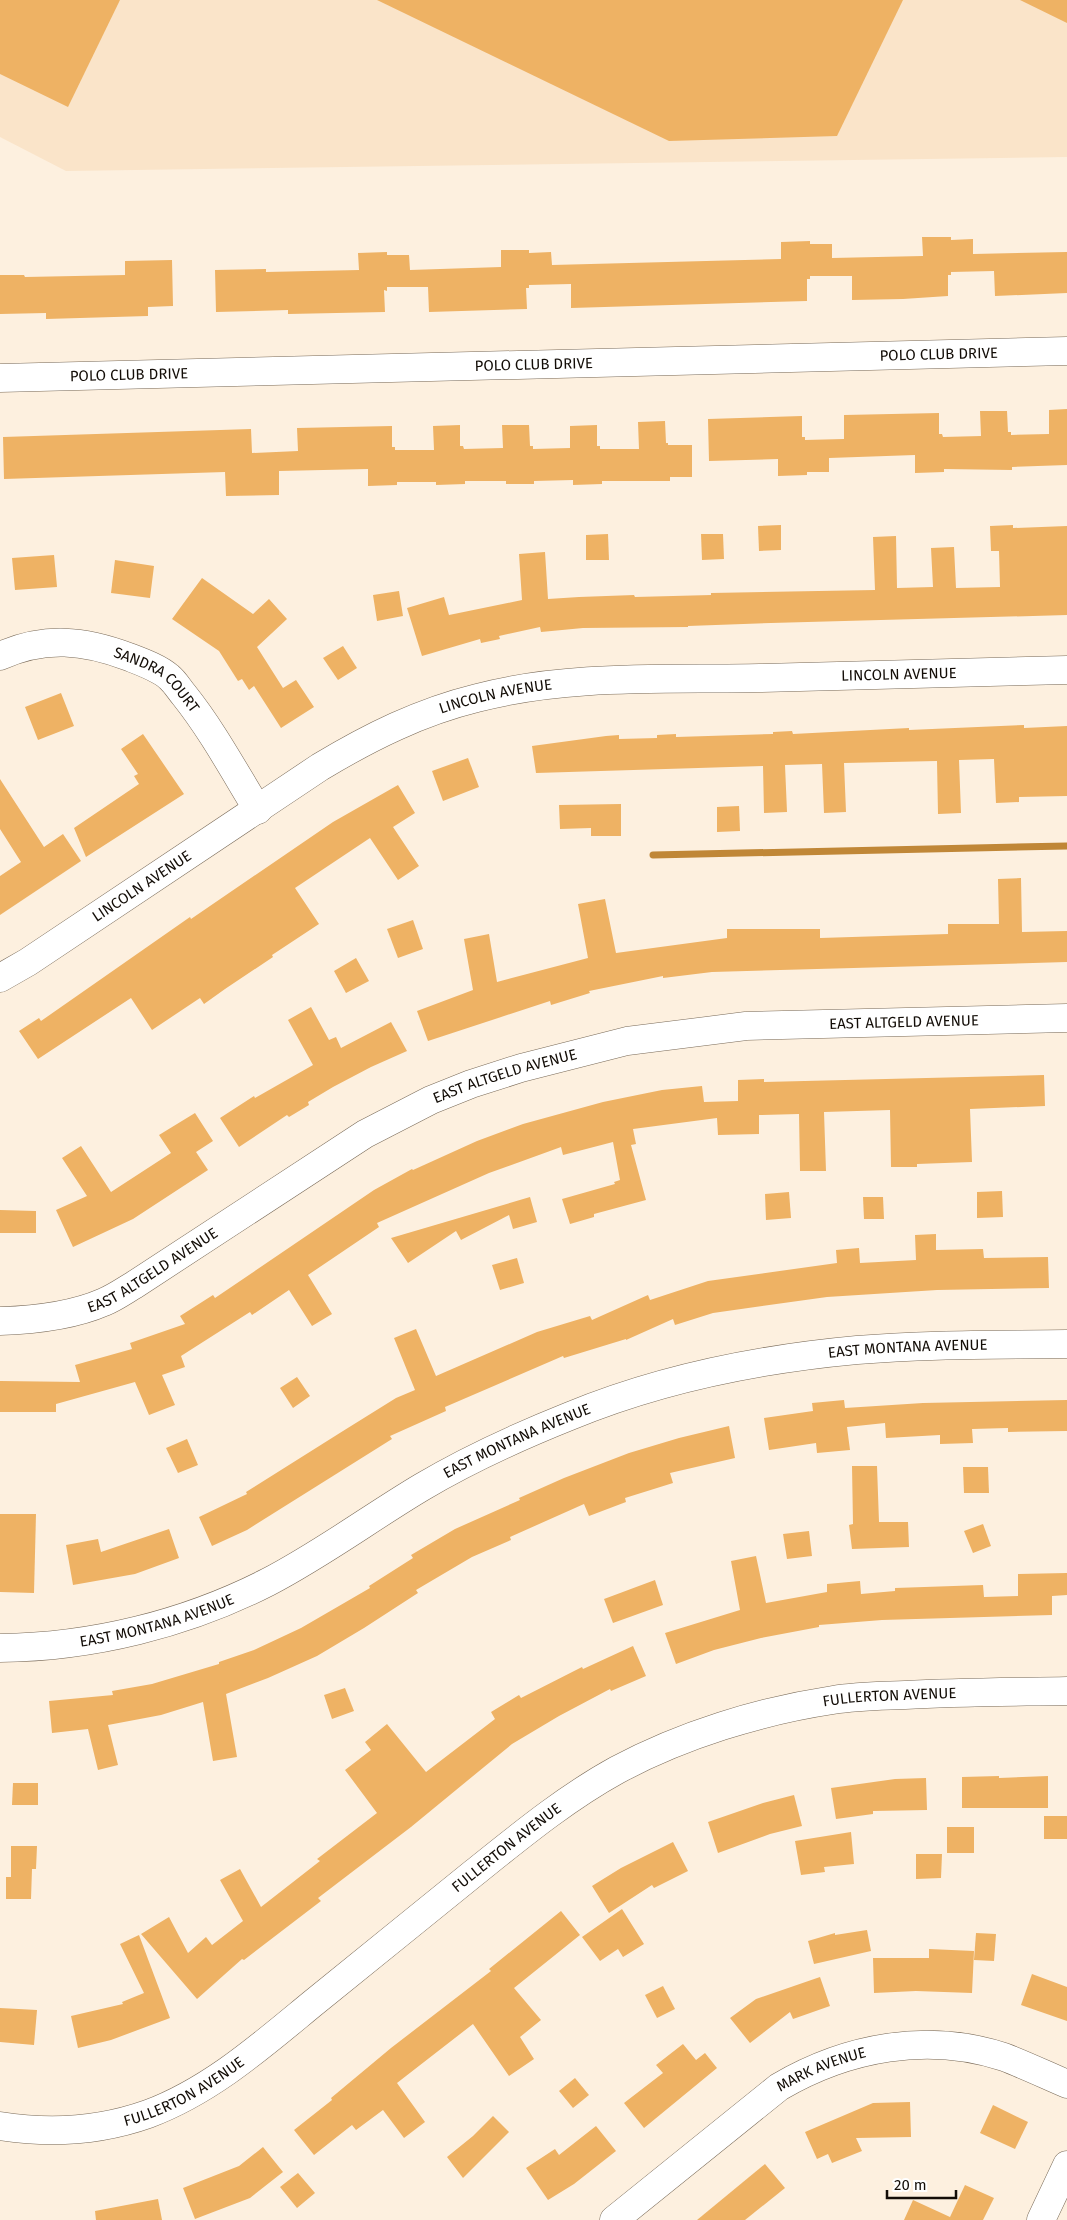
<svg xmlns="http://www.w3.org/2000/svg" width="1067" height="2220" font-family="'Fira Sans',sans-serif">
<style>
.built{fill:#fae4c9}
.lines{fill:none;stroke-linecap:round;stroke-linejoin:round}
.stream{stroke:#c08737;stroke-width:7}
.building{fill:#eeb264}
.minor-casing{stroke:#796a58;stroke-width:29}
.minor{stroke:#fff;stroke-width:28}
.labels{text-anchor:middle;stroke-width:4;stroke-linejoin:round;paint-order:stroke}
.street-label{font-size:15px;fill:#130d07;stroke:#fff}
</style>
<rect width="100%" height="100%" fill="#fdf0df"/>
<polygon class="built" points="0,0 1067,0 1067,157 66,171 0,137"/>
<g class="lines">
<polyline class="stream" points="653,855 1067,846"/>
</g>
<g class="building">
<polygon points="0,0 120,0 68,107 0,74"/>
<polygon points="377,0 903,0 837,136 669,141"/>
<polygon points="1020,0 1067,0 1067,23"/>
<polygon points="922,237 951,237 951,240 973,239 973,254 1067,252 1067,293 995,296 994,271 951,272 951,275 948,275 948,296 903,299 852,300 852,276 810,276 810,279 807,279 807,301 571,308 571,284 529,285 529,288 526,288 527,309 429,312 428,287 387,287 387,291 384,290 385,312 288,314 288,310 216,312 215,270 266,269 266,272 359,270 358,253 387,252 387,255 409,255 410,270 501,267 501,250 529,250 529,253 551,252 552,265 781,259 781,242 810,241 810,244 832,244 832,258 923,256"/>
<polygon points="172,260 173,306 148,307 148,316 46,319 46,313 0,314 0,275 24,275 25,277 125,275 125,261"/>
<polygon points="1067,409 1067,465 1012,467 1012,470 944,469 944,472 915,473 915,455 829,458 829,472 807,472 807,475 778,476 778,459 709,461 708,419 802,416 802,437 805,437 805,440 844,439 844,415 939,413 939,434 942,434 943,437 981,436 980,411 1007,411 1008,432 1011,432 1011,435 1049,434 1049,410"/>
<polygon points="665,421 666,443 668,443 668,445 692,445 692,477 670,477 670,481 602,481 602,484 573,485 573,480 534,481 534,484 506,484 506,481 465,481 465,484 436,485 436,482 397,482 397,485 368,486 368,469 279,471 279,495 226,496 225,472 4,479 3,437 251,429 252,453 298,451 297,428 392,426 392,447 395,447 395,450 434,450 433,426 460,425 460,446 463,446 464,449 503,448 502,425 529,425 530,446 533,446 533,449 570,448 570,426 597,425 597,446 600,446 600,449 639,449 638,422"/>
<polygon points="781,525 781,550 759,551 758,526"/>
<polygon points="1013,525 1013,528 1067,526 1067,615 771,623 688,626 688,627 583,628 541,632 540,627 499,636 500,639 481,643 480,639 422,656 407,608 444,597 449,615 522,600 519,554 545,552 548,599 579,597 634,595 635,597 711,595 711,593 875,590 873,537 896,536 897,588 933,587 931,548 954,547 956,588 1000,587 999,551 991,551 990,526"/>
<polygon points="608,534 609,560 586,560 586,535"/>
<polygon points="701,534 723,534 724,559 702,560"/>
<polygon points="54,555 57,587 15,590 12,558"/>
<polygon points="115,560 154,566 150,598 111,593"/>
<polygon points="202,578 253,614 269,599 287,619 257,647 283,688 296,680 314,707 281,728 254,686 249,690 242,679 238,681 219,651 172,619"/>
<polygon points="399,591 403,616 377,621 373,595"/>
<polygon points="343,646 357,668 338,680 323,658"/>
<polygon points="61,693 74,726 38,740 25,707"/>
<polygon points="1024,725 1024,728 1067,726 1067,796 1019,797 1019,802 996,803 994,759 959,760 961,813 938,814 937,761 844,763 846,812 824,813 822,764 785,765 787,812 764,813 763,766 536,773 532,746 606,736 619,735 619,739 657,738 657,735 676,734 676,737 773,734 773,732 792,731 793,734 909,728 909,730"/>
<polygon points="143,734 184,794 86,857 74,828 139,784 134,776 138,774 121,749"/>
<polygon points="468,758 479,787 443,801 432,771"/>
<polygon points="0,779 44,847 63,834 81,861 0,915 0,876 21,862 0,829"/>
<polygon points="398,785 415,813 393,827 419,866 398,880 370,838 295,888 319,924 272,955 273,957 225,989 204,1004 200,998 152,1030 131,998 38,1059 19,1031 39,1018 41,1021 190,917 191,919 333,822"/>
<polygon points="621,804 621,836 591,836 591,828 560,829 559,805"/>
<polygon points="739,806 740,831 717,832 717,807"/>
<polygon points="1021,878 1022,932 1067,931 1067,962 712,972 663,978 663,976 589,991 590,993 551,1005 550,1001 428,1041 417,1011 473,990 464,939 489,934 497,982 588,958 578,904 605,899 616,953 727,938 727,929 820,929 820,938 948,934 948,924 999,924 998,879"/>
<polygon points="413,920 423,949 398,958 387,929"/>
<polygon points="356,958 369,981 346,993 334,971"/>
<polygon points="311,1007 329,1040 336,1037 341,1048 391,1022 407,1051 371,1067 333,1087 308,1102 309,1105 289,1117 287,1115 239,1147 220,1118 254,1096 255,1098 313,1065 288,1020"/>
<polygon points="1044,1075 1045,1106 970,1109 972,1162 917,1164 917,1167 891,1167 890,1110 824,1112 826,1171 800,1171 799,1114 759,1115 759,1134 718,1135 717,1118 633,1129 636,1144 631,1145 646,1200 594,1214 594,1217 570,1224 562,1199 615,1184 614,1182 620,1180 613,1142 563,1155 561,1147 489,1173 377,1223 379,1227 308,1275 332,1314 312,1326 289,1290 252,1315 250,1312 181,1356 185,1367 162,1375 175,1405 149,1415 135,1382 56,1404 56,1412 0,1412 0,1381 80,1382 75,1365 132,1349 130,1343 185,1324 180,1316 213,1295 215,1298 374,1190 412,1169 413,1170 477,1141 523,1124 603,1102 662,1090 702,1086 704,1102 738,1101 738,1080 764,1079 764,1082"/>
<polygon points="195,1113 213,1141 196,1152 208,1170 133,1219 73,1247 56,1210 87,1196 62,1158 81,1146 111,1192 171,1153 159,1135"/>
<polygon points="1002,1191 1003,1217 977,1218 977,1192"/>
<polygon points="789,1192 791,1218 766,1220 765,1194"/>
<polygon points="530,1197 537,1222 513,1229 509,1215 461,1240 456,1231 408,1263 391,1238"/>
<polygon points="863,1197 883,1197 884,1219 864,1219"/>
<polygon points="0,1210 36,1211 36,1233 0,1233"/>
<polygon points="936,1234 936,1250 983,1249 984,1258 1048,1257 1049,1288 937,1290 827,1297 713,1313 675,1325 673,1319 626,1340 626,1339 564,1358 563,1356 445,1407 446,1411 390,1436 392,1439 247,1530 212,1546 199,1517 247,1494 246,1492 343,1431 396,1398 415,1390 394,1338 416,1329 436,1376 537,1332 590,1316 592,1320 648,1295 650,1300 708,1281 837,1263 836,1250 859,1248 860,1263 916,1260 915,1235"/>
<polygon points="517,1258 524,1283 500,1290 492,1265"/>
<polygon points="297,1377 310,1396 293,1408 280,1388"/>
<polygon points="844,1400 845,1408 923,1403 1067,1400 1067,1431 1008,1432 1008,1428 972,1429 973,1443 940,1444 940,1435 886,1438 885,1423 847,1427 850,1450 817,1453 816,1443 769,1450 764,1418 813,1411 812,1403"/>
<polygon points="729,1426 735,1458 670,1473 673,1483 625,1498 626,1502 589,1516 584,1504 510,1537 511,1540 472,1557 416,1590 418,1593 364,1628 317,1656 268,1678 226,1694 237,1757 213,1761 203,1702 161,1715 108,1725 118,1765 98,1770 88,1729 52,1733 49,1701 113,1695 112,1691 152,1684 219,1664 219,1662 254,1650 301,1628 370,1588 369,1586 413,1558 411,1555 455,1529 520,1500 519,1498 564,1478 629,1453 679,1438"/>
<polygon points="187,1439 198,1465 178,1473 166,1448"/>
<polygon points="852,1466 877,1466 879,1522 908,1522 909,1547 852,1549 849,1525 853,1524"/>
<polygon points="963,1467 988,1467 989,1493 964,1493"/>
<polygon points="0,1514 36,1514 34,1593 0,1592"/>
<polygon points="983,1524 991,1546 973,1553 964,1531"/>
<polygon points="169,1529 179,1558 135,1574 73,1585 66,1545 98,1539 101,1552"/>
<polygon points="809,1531 812,1556 787,1559 783,1534"/>
<polygon points="756,1556 766,1603 827,1592 827,1584 860,1581 861,1594 895,1591 895,1588 983,1585 984,1597 1018,1596 1018,1574 1067,1573 1067,1595 1052,1596 1052,1615 882,1620 819,1625 819,1627 761,1638 714,1650 676,1664 665,1633 740,1610 731,1561"/>
<polygon points="655,1580 663,1605 613,1623 604,1599"/>
<polygon points="633,1646 646,1676 611,1691 610,1689 559,1716 512,1744 411,1827 318,1898 321,1901 244,1960 242,1959 197,1999 141,1934 169,1917 188,1953 206,1937 212,1945 243,1921 220,1880 240,1869 261,1907 320,1861 317,1859 377,1813 345,1770 371,1750 365,1742 387,1724 426,1772 495,1719 491,1712 519,1695 521,1698 582,1667 583,1669"/>
<polygon points="345,1688 354,1711 332,1719 324,1695"/>
<polygon points="999,1776 999,1778 1048,1776 1048,1808 962,1808 962,1777"/>
<polygon points="926,1778 927,1810 873,1811 873,1814 836,1819 831,1788 895,1779"/>
<polygon points="13,1783 38,1783 38,1805 12,1805"/>
<polygon points="794,1795 802,1826 770,1834 718,1853 708,1822 763,1803"/>
<rect x="1044" y="1816" width="23" height="23"/>
<rect x="947" y="1827" width="27" height="26"/>
<polygon points="851,1832 854,1864 824,1867 825,1872 801,1875 795,1841"/>
<polygon points="673,1842 688,1871 654,1888 652,1885 609,1913 592,1886 621,1868"/>
<polygon points="11,1846 37,1846 36,1869 32,1869 31,1899 6,1899 6,1877 11,1877"/>
<polygon points="916,1854 942,1854 941,1878 916,1879"/>
<polygon points="622,1909 644,1944 623,1957 618,1949 600,1961 582,1937"/>
<polygon points="561,1911 580,1935 514,1988 541,2020 520,2037 534,2059 509,2076 473,2024 397,2083 425,2122 404,2138 383,2110 356,2130 352,2125 314,2155 294,2130 332,2100 331,2098 391,2048 491,1971 489,1969"/>
<polygon points="867,1930 871,1951 814,1964 808,1941 835,1933 835,1935"/>
<polygon points="976,1933 996,1934 994,1961 974,1960"/>
<polygon points="139,1935 170,2018 111,2040 78,2048 71,2016 123,2004 122,2002 144,1993 120,1944"/>
<polygon points="929,1949 974,1951 972,1993 916,1991 874,1993 873,1958 929,1958"/>
<polygon points="1032,1974 1067,1987 1067,2021 1021,2005"/>
<polygon points="820,1977 830,2006 793,2019 790,2012 750,2043 730,2018 756,1999"/>
<polygon points="663,1986 675,2009 657,2018 645,1995"/>
<polygon points="0,2008 37,2010 34,2045 0,2042"/>
<polygon points="683,2044 696,2060 705,2053 717,2068 644,2128 624,2103 663,2073 656,2065"/>
<polygon points="575,2078 589,2095 573,2108 559,2091"/>
<polygon points="910,2102 911,2137 856,2138 862,2151 832,2163 828,2154 817,2159 805,2132 873,2103"/>
<polygon points="993,2105 1028,2122 1015,2149 980,2133"/>
<polygon points="493,2116 509,2132 463,2178 447,2157 473,2136"/>
<polygon points="596,2126 616,2151 574,2184 548,2200 526,2168 555,2149 559,2155"/>
<polygon points="263,2147 283,2172 250,2198 195,2219 183,2188 239,2166"/>
<polygon points="765,2164 785,2188 745,2220 697,2220"/>
<polygon points="298,2173 315,2193 297,2208 280,2187"/>
<polygon points="965,2185 994,2198 983,2220 904,2220 913,2200 950,2217"/>
<polygon points="158,2199 162,2220 96,2220 95,2211"/>
</g>
<g class="lines">
<g class="minor-casing">
<g id="minor">
<path id="s1" d="M 0,378 L 1067,351"/>
<path id="s2" d="M 0,656 C 45,636 84,640 129,657 C 142,662 159,668 169,677 C 175,682 179,689 184,695 C 212,730 234,771 258,810"/>
<path id="s3" d="M 0,978 L 28,962 L 320,767 C 370,737 420,712 477,698 C 568,674 667,680 760,678 C 862,675 965,673 1067,670"/>
<path id="s4" d="M 0,1321 C 34,1320 72,1316 104,1302 C 114,1298 124,1291 134,1285 L 365,1134 L 431,1100 L 471,1084 L 521,1068 L 627,1041 L 746,1026 L 1067,1018"/>
<path id="s5" d="M 0,1648 C 92,1647 186,1624 268,1582 C 322,1554 370,1518 422,1487 C 469,1459 520,1436 570,1416 C 662,1378 759,1359 857,1350 C 927,1344 997,1345 1067,1344"/>
<path id="s6" d="M 0,2126 C 50,2134 100,2131 148,2114 C 210,2091 261,2046 312,2004 C 366,1960 421,1916 475,1872 C 520,1836 566,1798 617,1770 C 682,1735 760,1711 833,1700 C 857,1696 881,1696 905,1695 C 959,1692 1013,1692 1067,1691"/>
<path id="s7" d="M 614,2220 L 779,2087 C 847,2047 928,2032 1004,2057 C 1025,2065 1046,2075 1067,2084"/>
<polyline points="1041,2220 1067,2165"/>
</g>
</g>
<use href="#minor" class="minor"/>
</g>
<g class="labels">
<g class="street-label">
<text dy="5" stroke="none"><textPath href="#s1" startOffset="939">POLO CLUB DRIVE</textPath></text>
<text dy="5" stroke="none"><textPath href="#s1" startOffset="534">POLO CLUB DRIVE</textPath></text>
<text dy="5" stroke="none"><textPath href="#s1" startOffset="129">POLO CLUB DRIVE</textPath></text>
<text dy="5" stroke="none"><textPath href="#s3" startOffset="979">LINCOLN AVENUE</textPath></text>
<text dy="5" stroke="none"><textPath href="#s2" startOffset="169">SANDRA COURT</textPath></text>
<text dy="5" stroke="none"><textPath href="#s3" startOffset="574">LINCOLN AVENUE</textPath></text>
<text dy="5" stroke="none"><textPath href="#s3" startOffset="169">LINCOLN AVENUE</textPath></text>
<text dy="5" stroke="none"><textPath href="#s4" startOffset="974">EAST ALTGELD AVENUE</textPath></text>
<text dy="5" stroke="none"><textPath href="#s4" startOffset="569">EAST ALTGELD AVENUE</textPath></text>
<text dy="5" stroke="none"><textPath href="#s4" startOffset="164">EAST ALTGELD AVENUE</textPath></text>
<text dy="5" stroke="none"><textPath href="#s5" startOffset="970">EAST MONTANA AVENUE</textPath></text>
<text dy="5" stroke="none"><textPath href="#s5" startOffset="565">EAST MONTANA AVENUE</textPath></text>
<text dy="5" stroke="none"><textPath href="#s5" startOffset="160">EAST MONTANA AVENUE</textPath></text>
<text dy="5" stroke="none"><textPath href="#s6" startOffset="1018">FULLERTON AVENUE</textPath></text>
<text dy="5" stroke="none"><textPath href="#s6" startOffset="598">FULLERTON AVENUE</textPath></text>
<text dy="5" stroke="none"><textPath href="#s7" startOffset="258">MARK AVENUE</textPath></text>
<text dy="5" stroke="none"><textPath href="#s6" startOffset="192">FULLERTON AVENUE</textPath></text>
</g>
</g>
<path d="M887 2190v8h69v-8" fill="none" stroke="#130d07" stroke-width="2.5"/>
<text x="894" y="2190" font-size="15" fill="#130d07" stroke="#ffffff" stroke-width="4" paint-order="stroke">20 m</text>
</svg>
